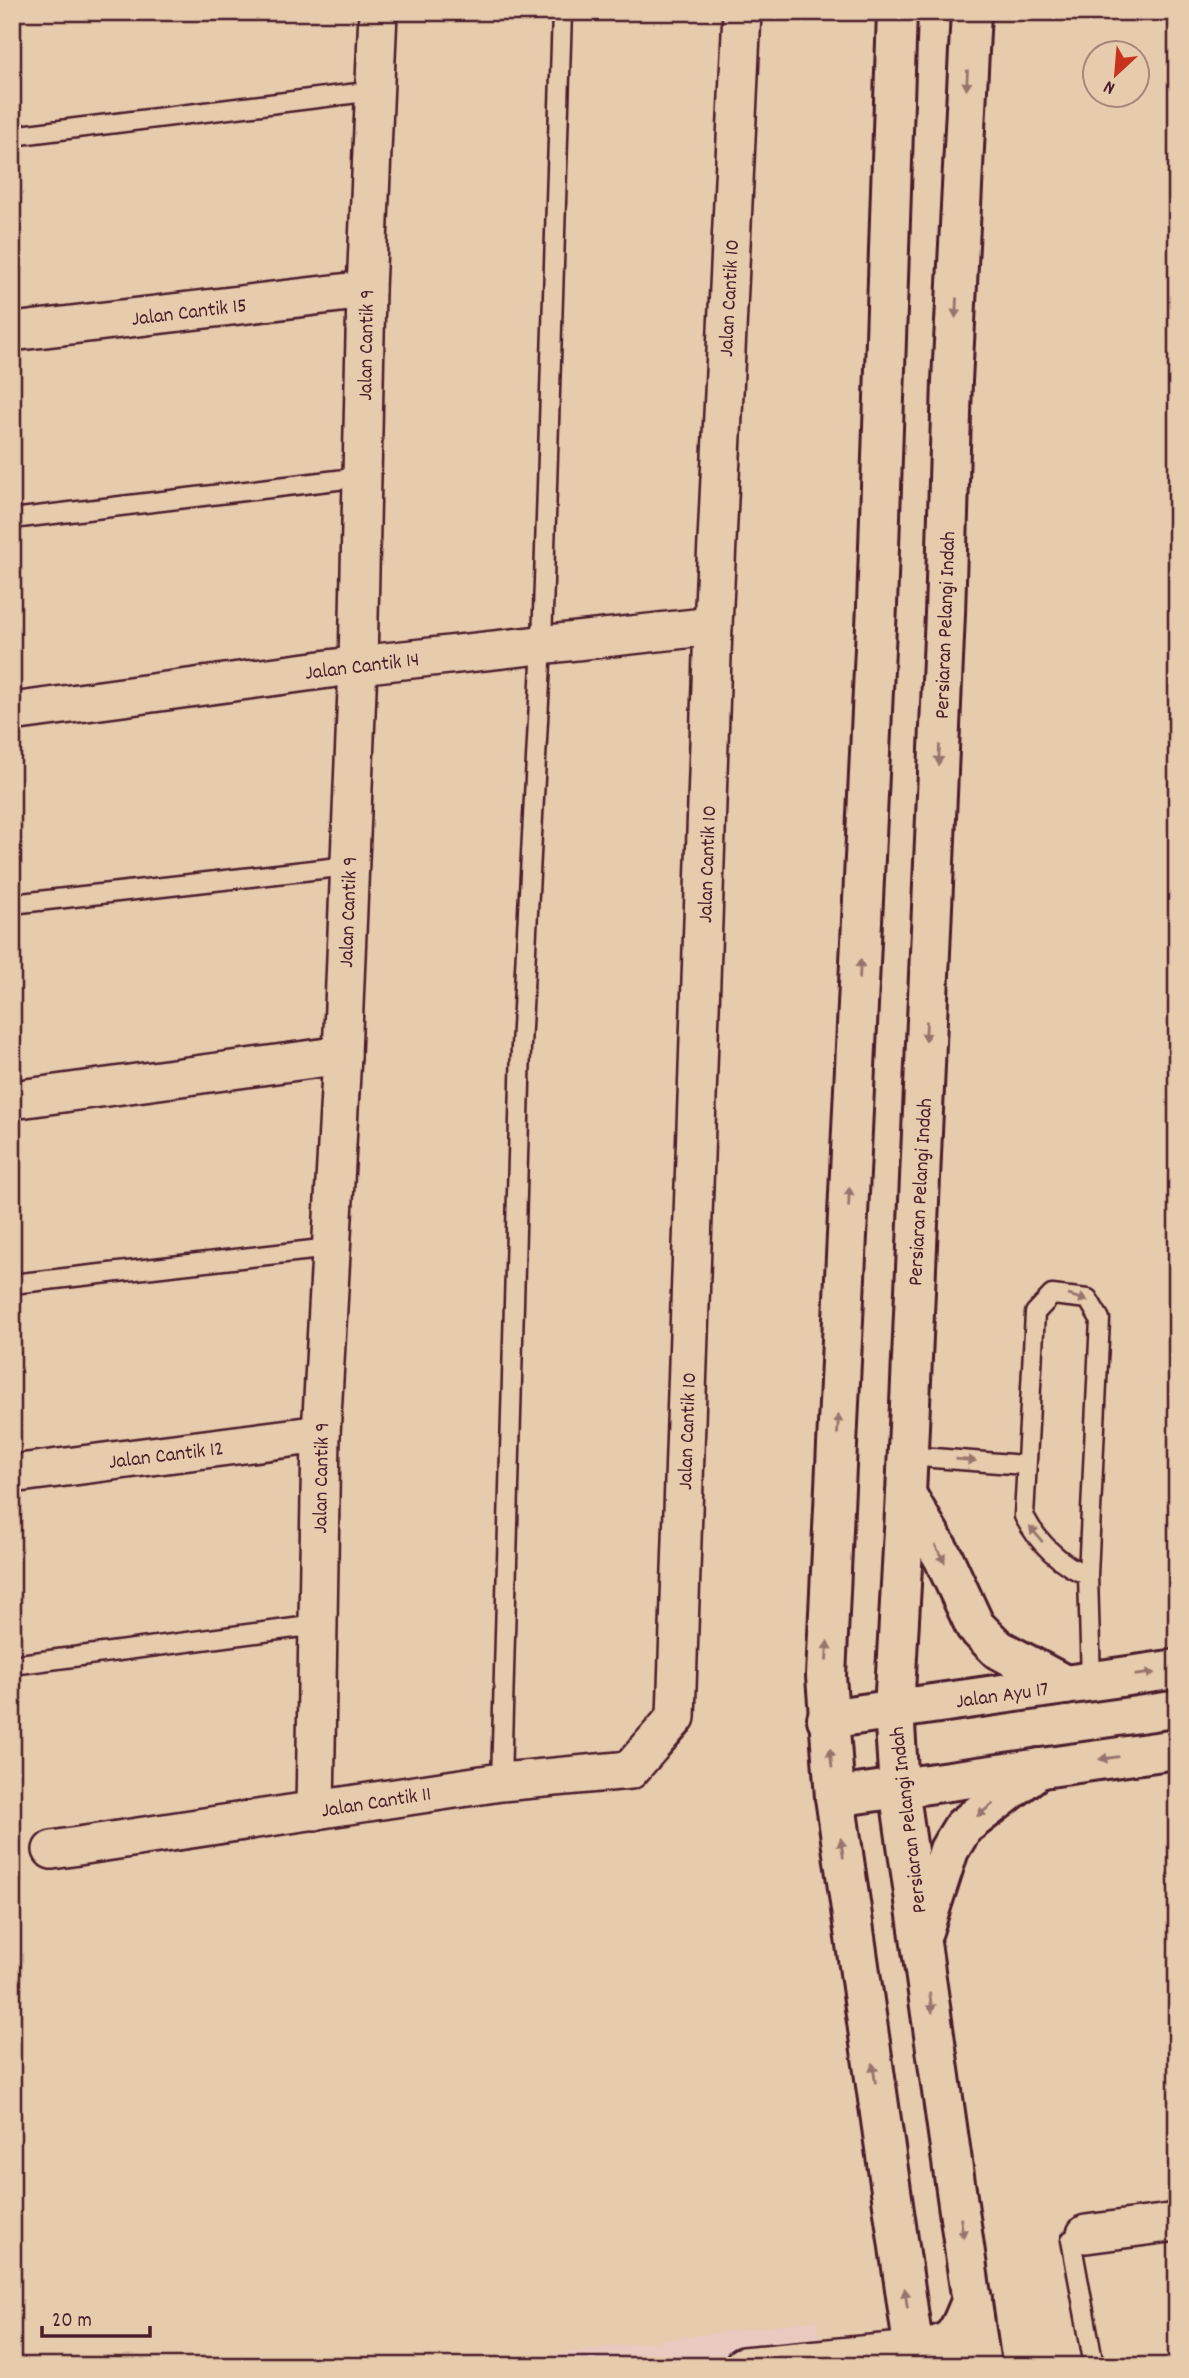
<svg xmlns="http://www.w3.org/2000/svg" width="1189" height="2378" font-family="Dekko,sans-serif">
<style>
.built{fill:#e9c9c0}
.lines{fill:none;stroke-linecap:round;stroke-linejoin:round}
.service-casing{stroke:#4a1f2b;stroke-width:23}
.minor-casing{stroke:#4a1f2b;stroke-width:42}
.tertiary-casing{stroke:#4a1f2b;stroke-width:44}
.secondary-casing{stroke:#4a1f2b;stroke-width:44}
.service{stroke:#e6cbad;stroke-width:18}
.minor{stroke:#e6cbad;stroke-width:37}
.tertiary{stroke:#e6cbad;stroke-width:38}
.secondary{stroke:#e6cbad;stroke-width:38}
.oneway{fill:#98756c}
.labels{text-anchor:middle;stroke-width:6;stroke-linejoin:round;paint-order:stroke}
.street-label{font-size:21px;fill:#4a1f2b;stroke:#e6cbad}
</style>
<rect width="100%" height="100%" fill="#e6cbad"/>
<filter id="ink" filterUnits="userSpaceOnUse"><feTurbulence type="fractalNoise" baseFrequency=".0143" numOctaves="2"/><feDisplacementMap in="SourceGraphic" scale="14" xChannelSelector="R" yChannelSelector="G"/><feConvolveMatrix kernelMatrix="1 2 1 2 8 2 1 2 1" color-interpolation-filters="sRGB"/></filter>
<g filter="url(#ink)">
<polygon class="built" points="817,2320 822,2366 464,2366"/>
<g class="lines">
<g class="service-casing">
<g id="service">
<polyline points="12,136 374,91"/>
<polyline points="12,519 362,477"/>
<polyline points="12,904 348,866"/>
<polyline points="12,1284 330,1248"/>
<polyline points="907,1456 1025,1465"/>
<path d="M 1088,1575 C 1061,1566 1037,1541 1024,1516 L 1035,1313 L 1052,1295 L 1088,1299 L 1100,1319 L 1088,1575 L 1091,1682"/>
<polyline points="12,1665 317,1625"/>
<polyline points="501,1782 521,1046 542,644 562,12"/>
<polyline points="1086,2234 1071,2240 1094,2366"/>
</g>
</g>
<g class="minor-casing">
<g id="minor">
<polyline points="12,332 366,290"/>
<polyline points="12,712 358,665 713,626"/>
<polyline points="12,1100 342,1055"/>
<polyline points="12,1474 321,1434"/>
<polyline points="315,1811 321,1434 342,1055 358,665 366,290 378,12"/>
<polyline points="52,1850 501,1782 630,1770 676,1717 713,626 742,12"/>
<polyline points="1086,2234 1177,2222"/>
<polyline points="743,2366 914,2350"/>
</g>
</g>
<g class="tertiary-casing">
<g id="tertiary">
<polyline points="827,1719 1177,1669"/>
<polyline points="835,1797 1177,1749"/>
</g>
</g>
<g class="secondary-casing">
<g id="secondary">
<polyline points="897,12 877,606 826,1676 835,1797 916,2366"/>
<polyline points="971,12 952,381 945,614 906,1494 894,1710 899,1788 981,2366"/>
<polyline points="906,1494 944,1559 975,1626 998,1649 1065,1685"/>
<polyline points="923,1931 949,1850 963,1827 1039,1768"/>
<path d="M 914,2350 C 957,2344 956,2338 972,2299"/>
</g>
</g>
<use href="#service" class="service"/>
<use href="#minor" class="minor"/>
<use href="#tertiary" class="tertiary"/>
<use href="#secondary" class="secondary"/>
</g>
<defs><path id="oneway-solid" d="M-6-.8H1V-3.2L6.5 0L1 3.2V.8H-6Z" transform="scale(1.75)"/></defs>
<g class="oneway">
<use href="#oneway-solid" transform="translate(967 80) rotate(93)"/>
<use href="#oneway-solid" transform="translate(956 308) rotate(93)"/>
<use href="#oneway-solid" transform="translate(939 755) rotate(93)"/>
<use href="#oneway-solid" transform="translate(860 969) rotate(-87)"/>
<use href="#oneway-solid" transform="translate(926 1031) rotate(93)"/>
<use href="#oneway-solid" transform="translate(849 1197) rotate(-87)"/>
<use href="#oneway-solid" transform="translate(1078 1298) rotate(17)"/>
<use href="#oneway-solid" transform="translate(838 1424) rotate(-87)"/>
<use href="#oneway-solid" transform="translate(966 1460) rotate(5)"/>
<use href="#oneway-solid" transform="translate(1036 1534) rotate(-129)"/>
<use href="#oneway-solid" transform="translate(940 1554) rotate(62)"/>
<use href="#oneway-solid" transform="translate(827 1651) rotate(-87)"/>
<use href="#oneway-solid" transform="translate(1145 1674) rotate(-8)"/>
<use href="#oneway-solid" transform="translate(831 1758) rotate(-96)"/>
<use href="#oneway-solid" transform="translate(1109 1758) rotate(172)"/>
<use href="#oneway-solid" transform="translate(985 1810) rotate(142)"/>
<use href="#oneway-solid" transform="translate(842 1848) rotate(-98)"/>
<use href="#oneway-solid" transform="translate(931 2003) rotate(82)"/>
<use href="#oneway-solid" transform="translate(874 2073) rotate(-98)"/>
<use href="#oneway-solid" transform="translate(962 2228) rotate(82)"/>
<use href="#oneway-solid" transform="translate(906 2298) rotate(-98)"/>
</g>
</g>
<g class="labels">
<g class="street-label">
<text transform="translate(728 298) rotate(-87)" y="7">Jalan Cantik 10</text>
<text transform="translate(189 311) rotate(-7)" y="7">Jalan Cantik 15</text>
<text transform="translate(365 345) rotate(-89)" y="7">Jalan Cantik 9</text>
<text transform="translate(944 625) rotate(-88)" y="7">Persiaran Pelangi Indah</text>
<text transform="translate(362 665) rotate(-7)" y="7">Jalan Cantik 14</text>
<text transform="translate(706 864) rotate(-88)" y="7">Jalan Cantik 10</text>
<text transform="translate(347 912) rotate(-88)" y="7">Jalan Cantik 9</text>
<text transform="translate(919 1192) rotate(-87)" y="7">Persiaran Pelangi Indah</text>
<text transform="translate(686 1431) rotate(-88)" y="7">Jalan Cantik 10</text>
<text transform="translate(166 1454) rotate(-7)" y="7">Jalan Cantik 12</text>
<text transform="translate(320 1478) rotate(-89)" y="7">Jalan Cantik 9</text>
<text transform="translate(1002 1694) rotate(-8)" y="7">Jalan Ayu 17</text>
<text transform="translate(376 1801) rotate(-9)" y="7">Jalan Cantik 11</text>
<text transform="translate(907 1820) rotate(-97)" y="7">Persiaran Pelangi Indah</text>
</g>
</g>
<rect width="1189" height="2378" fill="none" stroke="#e6cbad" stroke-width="42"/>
<rect x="21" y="21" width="1147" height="2336" fill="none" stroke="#4a1f2b" stroke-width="2.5" filter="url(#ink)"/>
<g transform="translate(1116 74) rotate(206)"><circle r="33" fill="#e6cbad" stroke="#a88679" stroke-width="2"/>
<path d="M0-5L12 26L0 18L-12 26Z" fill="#c8321e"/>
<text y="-10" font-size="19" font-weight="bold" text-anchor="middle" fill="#4a1f2b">N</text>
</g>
<path d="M42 2326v10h108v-10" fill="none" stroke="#4a1f2b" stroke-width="3.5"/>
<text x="52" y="2326" font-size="21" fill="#4a1f2b" stroke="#e6cbad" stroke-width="5" paint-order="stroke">20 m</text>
</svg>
